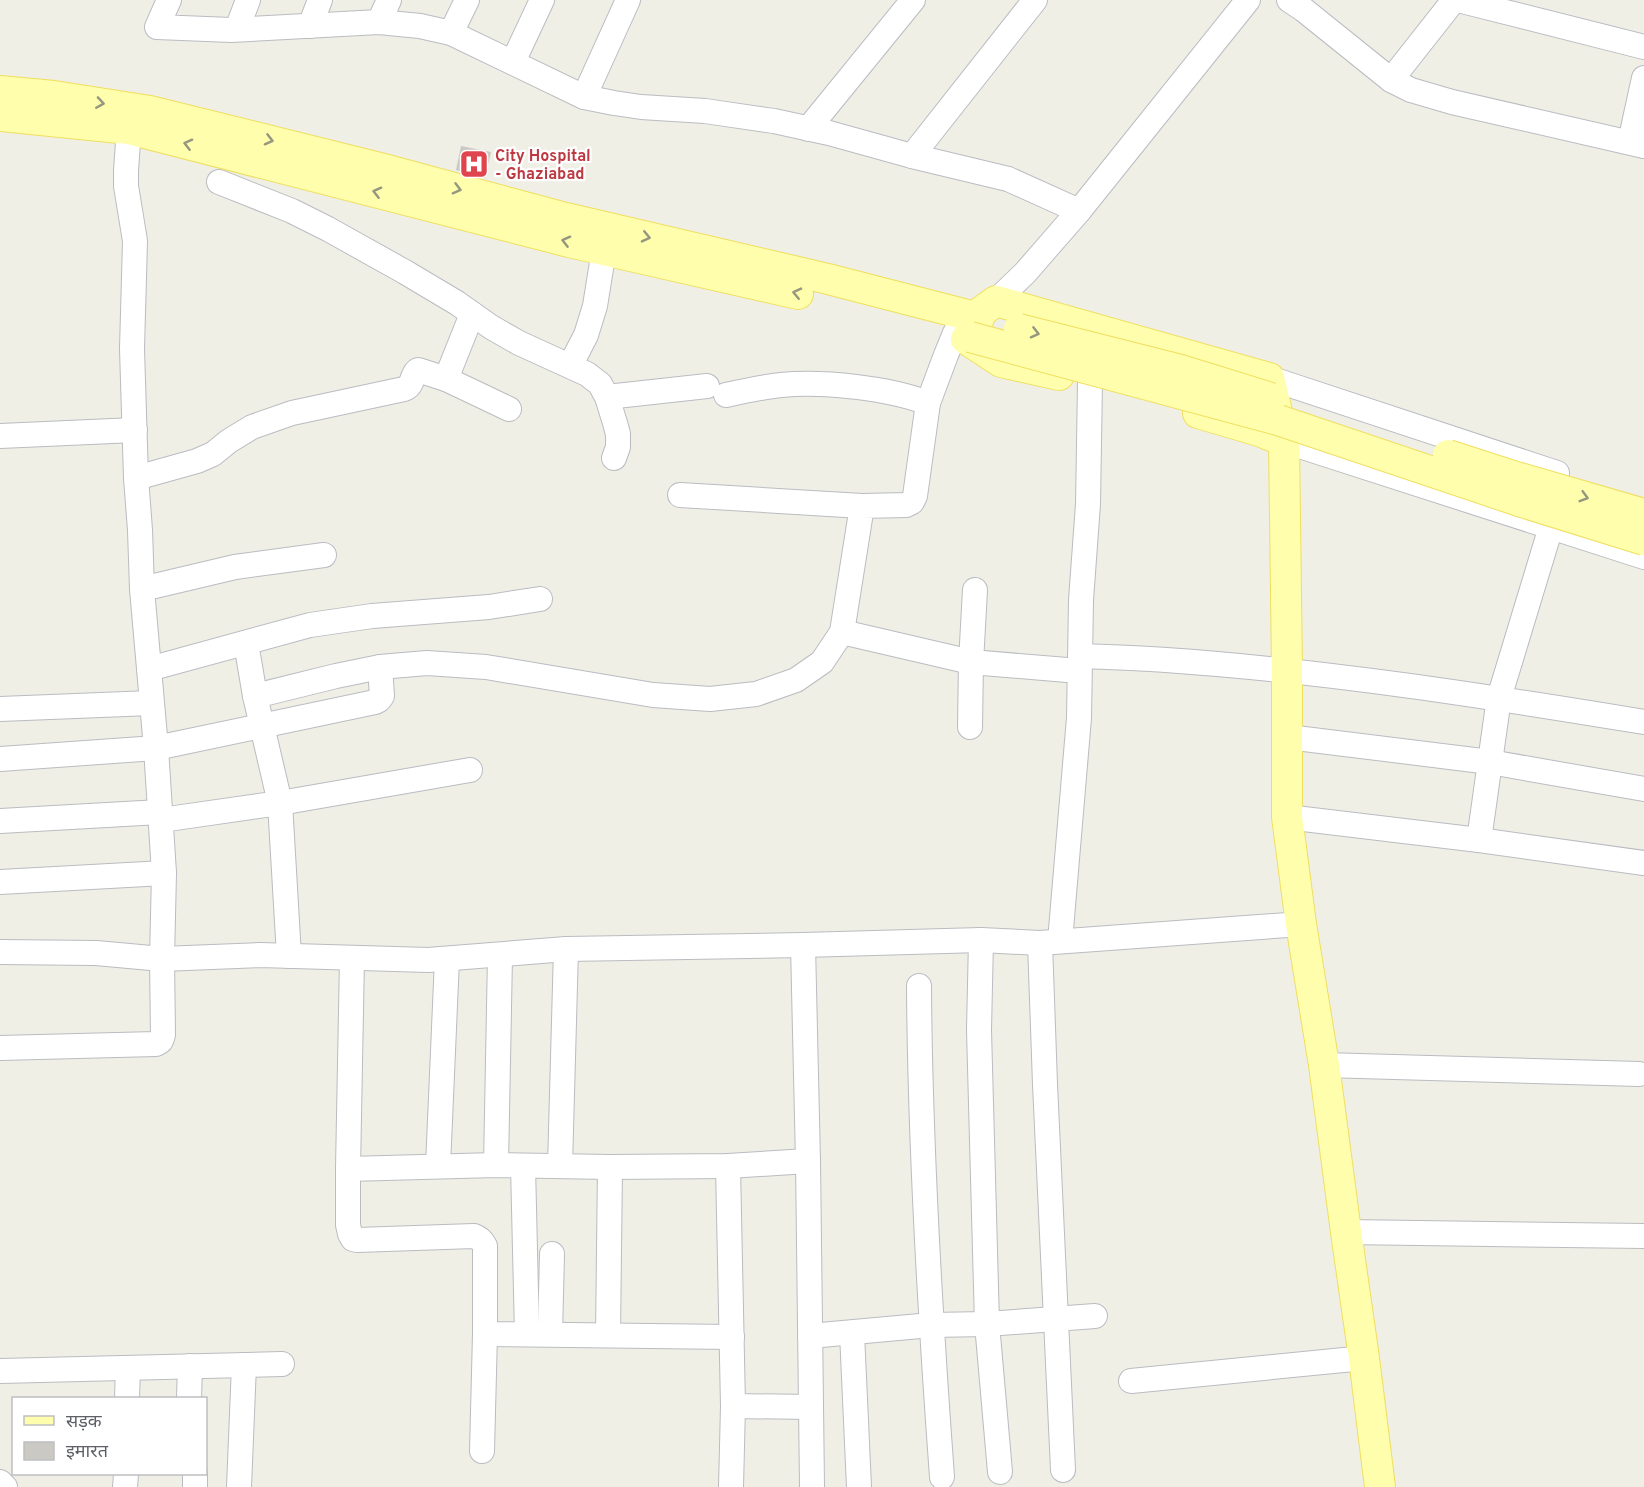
<svg xmlns="http://www.w3.org/2000/svg" width="1644" height="1487" font-family="Overpass,'Noto Sans Devanagari',sans-serif">
<style>
.building{fill:#cac9c3}
.lines{fill:none;stroke-linecap:round;stroke-linejoin:round}
.minor-casing{stroke:#babcc1;stroke-width:26}
.major-casing{stroke:#f0df5e;stroke-width:32}
.minor{stroke:#fff;stroke-width:24}
.major{stroke:#fefeac;stroke-width:30}
.major-bridge-casing{stroke:#f0df5e;stroke-width:32;stroke-linecap:butt}
.major-bridge{stroke:#fefeac;stroke-width:30}
.oneway{stroke:#95977e}
.labels{text-anchor:middle;stroke-width:4.5;stroke-linejoin:round;paint-order:stroke}
.health-label{font-size:16px;font-weight:bold;fill:#be3a42;stroke:#fff;text-anchor:start}
</style>
<rect width="100%" height="100%" fill="#efefe6"/>
<polygon class="building" points="461,146 491,152 485,178 456,170"/>
<g class="lines">
<g class="minor-casing">
<g id="minor">
<polyline points="169,0 157,27 231,30 379,22 420,26 451,33 584,97 614,103 641,107 705,111 774,121 829,133 912,156 1008,179 1079,211"/>
<polyline points="1289,0 1304,10 1391,80 1411,90 1452,102 1644,146"/>
<polyline points="1458,0 1644,47"/>
<polyline points="379,22 389,0"/>
<polyline points="310,26 320,0"/>
<polyline points="237,29 248,0"/>
<polyline points="451,33 467,0"/>
<polyline points="513,62 542,0"/>
<polyline points="1391,80 1454,0"/>
<polyline points="584,97 628,0"/>
<polyline points="808,129 913,0"/>
<polyline points="1630,142 1644,78"/>
<polyline points="912,156 1035,0"/>
<polyline points="219,182 292,211 328,229 405,272 457,303 491,327 519,343 587,374 600,384 607,397 615,423 618,434 618,447 614,458"/>
<polyline points="996,301 1025,273 1079,211 1248,0"/>
<polyline points="472,314 446,379 509,409"/>
<polyline points="570,366 586,335 595,306 604,250"/>
<polyline points="1269,378 1557,473"/>
<path d="M 726,395 C 744,391 762,387 781,385 C 824,381 888,388 928,403"/>
<polyline points="607,397 707,386"/>
<polyline points="0,436 135,430"/>
<polyline points="1284,441 1644,557"/>
<path d="M 136,478 L 197,461 L 213,454 L 229,441 L 252,427 L 292,413 L 404,389 C 414,386 411,374 418,370 L 446,379"/>
<polyline points="680,495 862,506"/>
<polyline points="142,589 235,567 324,555"/>
<polyline points="842,632 971,662 1079,671"/>
<polyline points="246,643 255,696 280,803 289,956"/>
<path d="M 1080,656 C 1109,657 1138,658 1166,660 C 1326,671 1486,696 1644,722"/>
<polyline points="149,669 310,625 372,616 489,607 540,599"/>
<polyline points="255,696 336,676 380,667 427,663 486,667 653,695 710,699 756,694 796,680 822,662 842,632 862,506 906,505 912,502 915,496 928,403 946,355 955,333"/>
<polyline points="0,709 151,703"/>
<polyline points="970,727 971,662 975,590"/>
<polyline points="1288,737 1490,762 1644,789"/>
<polyline points="0,759 156,748 375,702 379,700 382,696 380,667"/>
<polyline points="1287,817 1479,840 1644,863"/>
<polyline points="161,820 280,803 470,770"/>
<polyline points="0,821 160,812"/>
<polyline points="1479,840 1499,698 1551,527"/>
<polyline points="0,882 164,873"/>
<polyline points="981,940 979,1030 987,1324 1000,1472"/>
<polyline points="1060,941 1079,718 1081,600 1088,504 1090,382"/>
<polyline points="1040,943 1045,1084 1063,1470"/>
<polyline points="803,945 808,1161 812,1487"/>
<polyline points="0,952 96,953 162,959 260,955 428,960 566,949 803,945 981,940 1040,943 1301,924"/>
<polyline points="352,958 348,1169 496,1165 610,1167 728,1166 808,1161"/>
<path d="M 919,986 C 920,1150 930,1314 942,1477"/>
<polyline points="0,1048 156,1044 161,1041 163,1035 162,959 164,873 156,748 142,589 140,530 136,478 132,349 135,241 126,186 126,171 130,113"/>
<polyline points="1324,1065 1639,1074"/>
<polyline points="496,1165 500,956"/>
<polyline points="438,1166 447,959"/>
<polyline points="523,1166 527,1334"/>
<polyline points="560,1166 566,949"/>
<polyline points="728,1166 733,1406 811,1407"/>
<path d="M 348,1169 L 348,1225 L 350,1234 L 353,1239 L 357,1240 L 474,1236 C 480,1239 482,1240 485,1246 L 485,1334 L 732,1337"/>
<polyline points="1346,1232 1644,1236"/>
<polyline points="852,1333 859,1487"/>
<polyline points="550,1334 552,1254"/>
<polyline points="608,1335 610,1167"/>
<polyline points="810,1336 931,1325 987,1324 1095,1316"/>
<polyline points="0,1371 282,1364"/>
<polyline points="1131,1381 1364,1358"/>
<polyline points="127,1398 128,1368"/>
<polyline points="189,1398 190,1366"/>
<polyline points="482,1451 485,1334"/>
<polyline points="0,1482 5,1487"/>
<polyline points="125,1487 126,1474"/>
<polyline points="195,1487 195,1474"/>
<polyline points="239,1487 244,1365"/>
<polyline points="731,1487 733,1406"/>
</g>
</g>
<g class="major-casing">
<g id="major">
<polyline points="0,91 54,96 150,111 384,169 558,216 828,279 979,318"/>
<polyline points="0,116 129,129 569,242 798,294"/>
<polyline points="974,317 996,301 1269,378 1284,441 1287,670 1287,817 1301,924 1324,1065 1346,1232 1364,1358 1380,1487"/>
<polyline points="966,339 1001,362 1059,375"/>
<polyline points="1198,413 1259,431 1284,441"/>
</g>
</g>
<use href="#minor" class="minor"/>
<use href="#major" class="major"/>
<g class="major-bridge-casing">
<g id="major-bridge">
<polyline points="1019,329 1181,370 1271,398"/>
<polyline points="970,337 1278,420 1522,502 1644,540"/>
<polyline points="1448,455 1513,476 1644,514"/>
</g>
</g>
<use href="#major-bridge" class="major-bridge"/>
</g>
<defs><path id="oneway-chevron" d="M-2-3.5L2.5 0L-2 3.5" fill="none" stroke-width="1.6" stroke-linecap="round" stroke-linejoin="round" transform="scale(1.5)"/></defs>
<g class="oneway">
<use href="#oneway-chevron" transform="translate(100 103) rotate(9)"/>
<use href="#oneway-chevron" transform="translate(269 140) rotate(14)"/>
<use href="#oneway-chevron" transform="translate(188 144) rotate(-166)"/>
<use href="#oneway-chevron" transform="translate(457 189) rotate(15)"/>
<use href="#oneway-chevron" transform="translate(377 192) rotate(-166)"/>
<use href="#oneway-chevron" transform="translate(646 237) rotate(13)"/>
<use href="#oneway-chevron" transform="translate(566 241) rotate(-166)"/>
<use href="#oneway-chevron" transform="translate(797 293) rotate(-167)"/>
<use href="#oneway-chevron" transform="translate(1035 333) rotate(14)"/>
<use href="#oneway-chevron" transform="translate(1584 497) rotate(16)"/>
</g>
<defs>
<g id="hospital-square" transform="scale(1.5)"><rect x="-9" y="-9" width="18" height="18" rx="4" fill="#e0444e" stroke="#fff"/><path d="M-5-5h3v3.5h4V-5h3V5h-3V1.5h-4V5h-3Z" fill="#fff"/></g>
</defs>
<g fill-rule="evenodd">
<use href="#hospital-square" x="474" y="164"/>
</g>
<g class="labels">
<g class="health-label">
<text x="495" y="161">City Hospital<tspan x="495" dy="18">- Ghaziabad</tspan></text>
</g>
</g>
<rect x="12" y="1397" width="195" height="78" fill="#ffffff" stroke="#bebfc2" stroke-width="1.5"/>
<rect x="24" y="1416" width="30" height="9" fill="#fefeac" stroke="#bebfc2" stroke-width="1.5"/>
<text x="66" y="1427" font-size="18" fill="#5d6066">सड़क</text>
<rect x="24" y="1442" width="30" height="18" fill="#cac9c3" stroke="#bebfc2" stroke-width="1.5"/>
<text x="66" y="1457" font-size="18" fill="#5d6066">इमारत</text>
</svg>
